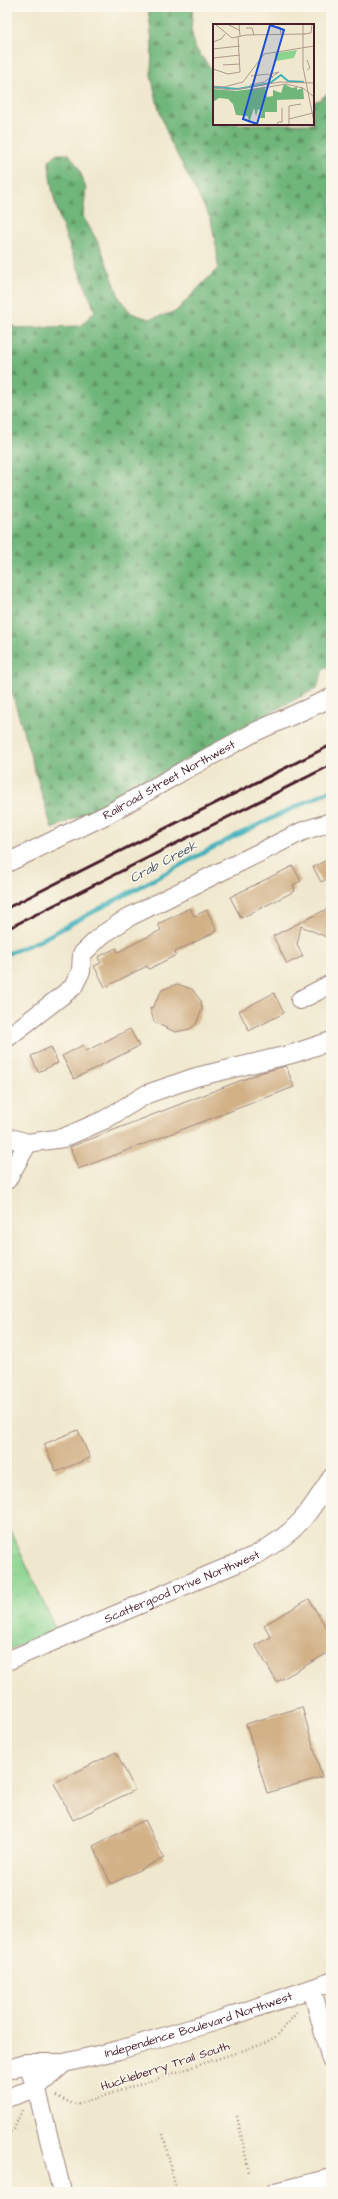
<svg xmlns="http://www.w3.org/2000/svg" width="338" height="2199" font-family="'Architects Daughter',sans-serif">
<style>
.forest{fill:url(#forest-firs);stroke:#5d6a52}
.park{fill:url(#park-tufts);stroke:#6a7a5e}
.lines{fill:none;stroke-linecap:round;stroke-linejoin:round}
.stream{stroke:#41b1ba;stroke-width:4.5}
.building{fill:#d2b187}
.minor-casing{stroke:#9d847c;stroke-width:20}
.path{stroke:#9d847c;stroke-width:2.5;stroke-dasharray:1 3;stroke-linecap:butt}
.minor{stroke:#fff;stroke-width:18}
.rail{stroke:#4a1f2b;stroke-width:3}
.labels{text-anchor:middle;stroke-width:3;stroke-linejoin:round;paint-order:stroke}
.street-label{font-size:12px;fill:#4a1f2b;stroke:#fbf7ec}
.water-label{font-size:13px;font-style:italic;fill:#465964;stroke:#fbf7ec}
.inset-river{fill:none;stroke:#41b1ba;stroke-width:2}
.inset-road{fill:none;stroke:#ae988d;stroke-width:1}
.view{fill:#1d4ed8;fill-opacity:0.15;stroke:#1d4ed8;stroke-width:2}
.inset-edge{fill:none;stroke:#4a1f2b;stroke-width:2}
</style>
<defs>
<pattern id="forest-firs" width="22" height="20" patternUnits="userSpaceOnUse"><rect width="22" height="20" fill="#70b67a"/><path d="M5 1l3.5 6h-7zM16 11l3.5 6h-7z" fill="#5e9364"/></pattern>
<pattern id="park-tufts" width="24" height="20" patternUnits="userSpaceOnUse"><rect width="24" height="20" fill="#8bd490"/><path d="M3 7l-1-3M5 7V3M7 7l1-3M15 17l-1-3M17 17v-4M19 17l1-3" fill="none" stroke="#79b67c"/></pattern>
</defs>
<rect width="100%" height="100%" fill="#fbf7ec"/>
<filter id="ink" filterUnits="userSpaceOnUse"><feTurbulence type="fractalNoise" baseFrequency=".025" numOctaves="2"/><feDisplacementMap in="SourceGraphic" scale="8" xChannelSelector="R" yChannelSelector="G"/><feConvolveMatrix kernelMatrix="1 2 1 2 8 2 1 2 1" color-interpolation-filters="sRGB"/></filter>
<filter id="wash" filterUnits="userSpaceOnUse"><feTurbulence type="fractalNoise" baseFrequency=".012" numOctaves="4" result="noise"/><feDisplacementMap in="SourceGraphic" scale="16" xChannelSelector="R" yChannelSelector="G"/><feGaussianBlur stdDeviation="0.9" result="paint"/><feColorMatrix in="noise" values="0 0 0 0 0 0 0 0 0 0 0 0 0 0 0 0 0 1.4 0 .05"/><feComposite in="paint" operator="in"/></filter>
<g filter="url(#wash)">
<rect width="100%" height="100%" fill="#f0e8ce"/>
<path class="forest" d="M 148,7 L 193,7 L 191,29 L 195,48 L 214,72 L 214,124 L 313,124 L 313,102 L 320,100 L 331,90 L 331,667 L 323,669 L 317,688 C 228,734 143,787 52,829 L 7,676 L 7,323 L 17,328 L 81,326 L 95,311 C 78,265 50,210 49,161 L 56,154 L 69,154 L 79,168 L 86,189 L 83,216 L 100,246 L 120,299 L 131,313 L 149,319 L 175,312 L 218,268 L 217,251 L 211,220 L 170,141 L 159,110 L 151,75 L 152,43 Z"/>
<polygon class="park" points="7,1523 56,1630 7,1650"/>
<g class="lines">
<polyline class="stream" points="7,954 39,941 233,837 331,790"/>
</g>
<g id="blocks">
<g class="building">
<polygon points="331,858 331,877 321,882 313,867"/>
<polygon points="293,866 301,881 293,885 295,891 241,918 230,897"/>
<polygon points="331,907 331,939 301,926 297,945 303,956 287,964 273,936"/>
<polygon points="190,908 194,916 207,910 217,931 175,952 176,955 149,969 147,966 105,987 94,966 101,963 98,957 116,948 118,952 161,930 158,924"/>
<polygon points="177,984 192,989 201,1001 202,1009 196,1024 190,1029 175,1032 154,1022 150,1008 153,1007 162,990"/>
<polygon points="274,993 284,1013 249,1031 239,1011"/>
<polygon points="130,1029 139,1046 74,1079 62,1056 83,1045 86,1051"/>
<polygon points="51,1047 58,1063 38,1072 31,1056"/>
<polygon points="286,1066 294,1087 78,1169 70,1147 260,1073"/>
<polygon points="78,1430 90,1458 56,1472 44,1444"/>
<polygon points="309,1599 331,1636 331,1651 277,1682 255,1645 271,1637 264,1625"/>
<polygon points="302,1707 322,1777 267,1793 246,1724"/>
<polygon points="116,1752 135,1790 73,1820 54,1783"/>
<polygon points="145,1820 164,1858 111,1884 93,1846"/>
</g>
</g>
</g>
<g filter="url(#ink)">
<use href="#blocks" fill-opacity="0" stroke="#9d847c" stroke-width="1"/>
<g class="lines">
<g class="minor-casing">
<g id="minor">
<path id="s1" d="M 7,863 L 108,814 L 183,771 L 257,731 L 331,698"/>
<polyline points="300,1000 331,984"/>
<polyline points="7,1038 73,987 81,971 82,954 102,935 129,917 303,831 331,822"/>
<polyline points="7,1137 28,1143 63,1138 104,1120 147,1094 196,1077 292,1054 331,1041"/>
<polyline points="7,1180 28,1143"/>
<path id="s2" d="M 7,1661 L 256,1555 C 296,1532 307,1517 331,1478"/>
<polyline points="312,1989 331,2060"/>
<polyline points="27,2063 37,2090 62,2192"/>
<path id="s3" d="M 7,2070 L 27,2063 L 64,2063 L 119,2050 L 220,2020 L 331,1982"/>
<polyline points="7,2098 36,2088 64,2063"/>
<polyline points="275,2192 331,2178"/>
</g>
</g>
<g class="path">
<polyline points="56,2096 73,2104 79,2104 263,2044 277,2036 298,2011"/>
<polyline points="237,2116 249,2172"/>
<polyline points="7,2134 14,2129 22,2110"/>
<polyline points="163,2134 176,2190"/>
</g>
<use href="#minor" class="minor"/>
<g class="rail">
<polyline points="7,908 331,745"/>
<polyline points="7,929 331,765"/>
</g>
</g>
</g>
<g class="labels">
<g class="street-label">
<text dy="4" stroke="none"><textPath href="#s1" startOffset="182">Railroad Street Northwest</textPath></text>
<text dy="4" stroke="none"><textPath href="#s2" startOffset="190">Scattergood Drive Northwest</textPath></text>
<text dy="4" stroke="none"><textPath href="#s3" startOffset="198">Independence Boulevard Northwest</textPath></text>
<text transform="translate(165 2066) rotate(-18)" y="4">Huckleberry Trail South</text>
</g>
<g class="water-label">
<text transform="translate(163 861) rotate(-28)" y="5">Crab Creek</text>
</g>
</g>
<g transform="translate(213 24)">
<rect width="101" height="101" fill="#f0e8ce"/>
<path d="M 71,60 L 79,64 L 84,63 L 84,66 L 90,64 L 91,75 L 64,76 L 64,88 L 52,88 L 52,94 L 47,94 L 49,87 L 45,85 L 43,92 L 41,84 L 36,99 L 35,92 L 23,91 L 20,80 L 15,75 L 6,74 L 0,78 L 0,65 L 23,67 L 52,63 L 54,73 L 60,72 L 60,66 L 68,69 Z" fill="#70b67a"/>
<path d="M 84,26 L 81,34 L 63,37 L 62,29 Z" fill="#8bd490"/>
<path class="inset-river" d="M 1,63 L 25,65 L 57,59 L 68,51 L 75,57 L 91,58"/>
<path class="inset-road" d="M 2,0 L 19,14 L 33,11 L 92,10M 14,0 L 26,6M 26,0 L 27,12M 90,0 L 90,43 L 101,98M 33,4 L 39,4 L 41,11M 91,10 L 98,9 L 99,0M 55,11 L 57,2 L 67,3 L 68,11M 0,18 L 8,15 L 12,10M 0,25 L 27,22M 0,34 L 27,31M 10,41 L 27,40M 0,45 L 15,50 L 27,48 L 25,13M 94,46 L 97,44 L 94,36M 38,52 L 55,50 L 60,54M 37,61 L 51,58 L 66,48 L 57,50M 0,62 L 11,63 L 30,58 L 51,30 L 101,22M 0,64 L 20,66 L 67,58 L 101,59M 38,66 L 73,60 L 90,64 L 101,73M 76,95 L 100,89M 64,101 L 65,98 L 69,98 L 69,84M 76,101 L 76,82 L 88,80"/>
<path class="view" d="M 57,1 L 71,6 L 44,100 L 30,95 Z"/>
<rect width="101" height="101" class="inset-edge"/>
</g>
<rect width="338" height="2199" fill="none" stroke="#fbf7ec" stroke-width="24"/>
</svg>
